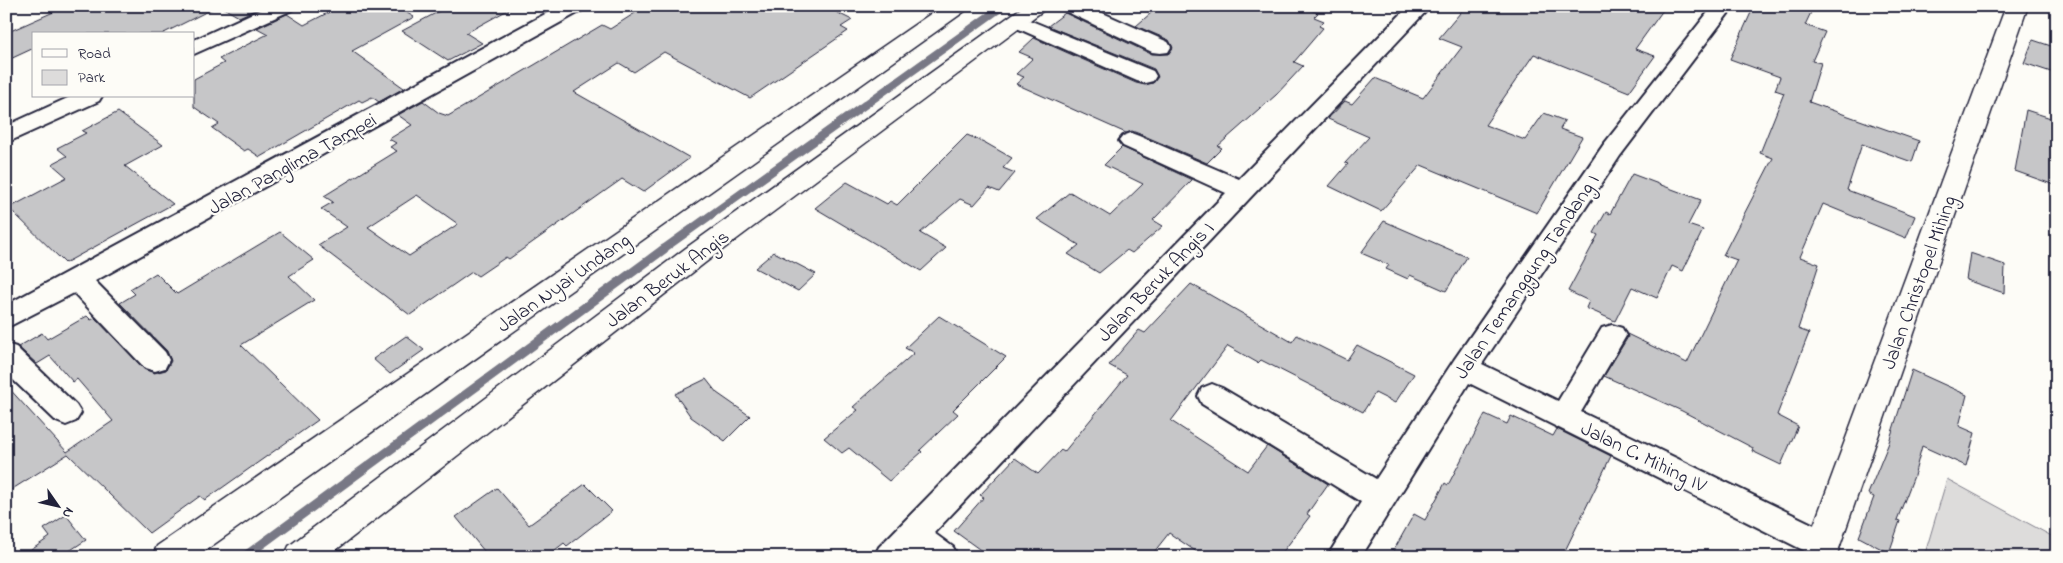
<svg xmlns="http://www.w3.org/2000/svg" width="2063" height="563" font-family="'Indie Flower',sans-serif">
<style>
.green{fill:#dddcdb;stroke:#807f8b}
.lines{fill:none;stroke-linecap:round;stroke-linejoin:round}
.stream-far1{stroke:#787885;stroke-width:8}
.stream{stroke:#787885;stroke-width:9}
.building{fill:#c6c6c8;stroke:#22223b;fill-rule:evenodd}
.minor-casing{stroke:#22223b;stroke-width:4}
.tertiary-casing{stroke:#22223b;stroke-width:3}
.minor{fill:#fdfcf7;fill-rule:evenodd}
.tertiary{fill:#fdfcf7;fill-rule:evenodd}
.labels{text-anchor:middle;stroke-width:4.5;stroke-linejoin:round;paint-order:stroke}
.street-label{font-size:20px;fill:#22223b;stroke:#fdfcf7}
</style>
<rect width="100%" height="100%" fill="#fdfcf7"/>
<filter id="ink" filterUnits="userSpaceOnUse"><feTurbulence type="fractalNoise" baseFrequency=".02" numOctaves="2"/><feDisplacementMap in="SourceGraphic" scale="10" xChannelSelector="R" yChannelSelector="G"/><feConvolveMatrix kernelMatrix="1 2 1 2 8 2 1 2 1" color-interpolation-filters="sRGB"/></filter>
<g filter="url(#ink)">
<polygon class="green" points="1947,479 2057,539 2057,557 1924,557"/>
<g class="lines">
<polyline class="stream-far1" points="662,250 1003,6"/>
<polyline class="stream" points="244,557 664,249"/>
</g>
<g class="building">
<polygon points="67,6 218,6 162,34 34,34 34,48 6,61 6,33"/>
<polygon points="220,6 263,6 239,17"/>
<polygon points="341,6 395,6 414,17 352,51 404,88 379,102 372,97 362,102 359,100 260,157 248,149 244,151 212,128 219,124 194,107 194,79 224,63 219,59 268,34 257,28 287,14 304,25"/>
<polygon points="449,6 515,6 466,33 482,43 448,61 402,31"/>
<path d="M 646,6 L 824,6 L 852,20 L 841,27 L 848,31 L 750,98 L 664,52 L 634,72 L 619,63 L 574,92 L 690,158 L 643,192 L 622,179 L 509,259 L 506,257 L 478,276 L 472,272 L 410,315 L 318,245 L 347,227 L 321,209 L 333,202 L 324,196 L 397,151 L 390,147 L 396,143 L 389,139 L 412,125 L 398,115 L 423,101 L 439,113 L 448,116 L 602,25 L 610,29 ZM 417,195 L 458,224 L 409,256 L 368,227 Z"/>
<polygon points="1159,6 1300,6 1318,13 1314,17 1324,21 1319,26 1323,28 1294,62 1303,66 1276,95 1218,146 1222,148 1207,163 1140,134 1132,131 1126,133 1016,84 1024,77 1016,74 1033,58 1019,52 1034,38 1136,83 1145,85 1153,83 1158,77 1154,69 1048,26 1065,13 1151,54 1168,54 1173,48 1169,40 1136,26"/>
<polygon points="1466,6 1666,6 1635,49 1655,56 1629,92 1534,54 1485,125 1525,140 1544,113 1565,121 1560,129 1582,137 1537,213 1421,165 1381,211 1329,186 1348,164 1345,163 1369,137 1328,119 1345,101 1352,104 1375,78 1423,98 1462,47 1439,38"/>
<polygon points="1754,6 1814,6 1805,25 1825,32 1812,61 1821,63 1809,102 1919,141 1912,162 1862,144 1847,190 1915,216 1906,238 1823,204 1800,257 1819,264 1798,329 1809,333 1777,415 1798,426 1781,465 1752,451 1753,448 1682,411 1604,376 1628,337 1627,334 1687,363 1737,260 1723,255 1773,158 1760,153 1784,93 1775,90 1780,77 1730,59"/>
<polygon points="2033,40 2057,48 2057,74 2024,63"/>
<polygon points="2026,110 2057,120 2057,186 2015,171"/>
<polygon points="118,112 163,145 125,166 173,204 65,263 9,208 67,177 52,164 67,156 57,148 86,133 82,131"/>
<polygon points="967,135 984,142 1012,158 1003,168 1015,173 999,192 989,188 974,205 960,199 920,233 946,248 921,271 815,208 847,182 887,204 890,201 897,205"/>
<polygon points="1122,147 1192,180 1153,220 1163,226 1132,253 1127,250 1099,273 1068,254 1079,245 1037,219 1070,192 1110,216 1143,184 1104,165"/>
<polygon points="1632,174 1701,200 1688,225 1703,230 1683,271 1672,266 1657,298 1632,287 1615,321 1586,308 1589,301 1568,291 1598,235 1594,233 1606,212 1610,214"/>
<polygon points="1384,221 1467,257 1446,291 1410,275 1408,279 1386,269 1389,265 1361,253"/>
<polygon points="280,232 314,260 289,276 314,300 241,345 318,420 205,500 200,496 149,533 68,454 6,493 6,385 67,452 113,421 77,379 73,382 50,356 37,364 18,347 42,333 47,339 87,316 91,320 95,318 144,369 154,373 166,370 171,361 167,351 120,303 135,294 130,289 156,273 177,294"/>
<polygon points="774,252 816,274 798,291 755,268"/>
<polygon points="1970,253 2005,265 2004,293 1966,280"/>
<polygon points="1191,284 1292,342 1297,335 1347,360 1357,345 1414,374 1395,403 1375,393 1363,412 1261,360 1258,363 1228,346 1171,421 1248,471 1267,446 1328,484 1307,514 1310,516 1279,557 1204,557 1169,533 1150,557 990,557 954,531 984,497 980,495 1015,458 1038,474 1061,450 1064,452 1127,375 1109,365 1139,330 1145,333"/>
<polygon points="939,316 1006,357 953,410 958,414 920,450 922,452 889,481 849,448 842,453 824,438 858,410 853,407 914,353 905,348"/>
<polygon points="406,336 424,350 390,374 373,359"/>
<polygon points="1912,370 1967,395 1959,426 1975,433 1966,466 1922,446 1914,476 1897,520 1900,521 1889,553 1859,537 1874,497 1868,494 1888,445"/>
<polygon points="706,379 717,393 750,416 725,441 691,417 675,394"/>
<polygon points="1485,414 1507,424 1511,416 1553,436 1557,429 1611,456 1562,557 1390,557 1414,514 1425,520 1445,483 1448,485"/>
<polygon points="585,484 612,511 567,546 564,543 546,557 489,557 456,517 497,488 529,525"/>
<polygon points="66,515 86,540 60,557 21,557 50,537 44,529"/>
</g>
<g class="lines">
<g class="minor-casing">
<g id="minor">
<polygon points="268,6 295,6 292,10 194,54 194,40"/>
<polygon points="560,6 586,6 583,10 95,281 165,352 169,360 165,368 155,371 145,368 74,293 6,328 6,305"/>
<polygon points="1060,6 1087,6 1168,42 1171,47 1168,52 1160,53 1152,52 1063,10"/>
<polygon points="1409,6 1431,6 934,533 953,547 958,557 917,557 913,554 911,557 874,557 879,547 1226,193 1123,146 1119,141 1123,136 1131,133 1139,136 1239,179"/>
<polygon points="1713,6 1734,6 1620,156 1482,364 1558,401 1602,328 1612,325 1622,328 1626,336 1581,412 1835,535 1840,545 1835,555 1813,555 1469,383 1361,557 1327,557 1361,502 1202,404 1198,396 1202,388 1212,384 1222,388 1376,479 1454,360 1604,144"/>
<polygon points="1017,15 1153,71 1156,76 1153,81 1145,83 1137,81 1010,25 1007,21 1010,17"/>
<polygon points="72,96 102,96 99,101 6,143 6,126"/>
<polygon points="6,344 16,347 76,405 81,413 76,421 66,425 56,421 6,373"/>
</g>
</g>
<g class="tertiary-casing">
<g id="tertiary">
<polygon points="942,6 968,6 965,11 196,557 152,557 157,546"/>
<polygon points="1024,6 1049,6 706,262 327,557 284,557 289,546 686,248"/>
<polygon points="2006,6 2028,6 1836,557 1802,557"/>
</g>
</g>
<use href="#minor" class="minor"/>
<use href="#tertiary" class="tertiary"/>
</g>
</g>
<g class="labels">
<g class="street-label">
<text transform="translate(292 163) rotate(-29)" y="7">Jalan Panglima Tampei</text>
<text transform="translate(1526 276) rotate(-56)" y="7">Jalan Temanggung Tandang I</text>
<text transform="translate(667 278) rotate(-37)" y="7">Jalan Beruk Angis</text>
<text transform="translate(1155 281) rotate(-46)" y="7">Jalan Beruk Angis I</text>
<text transform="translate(563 282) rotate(-35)" y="7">Jalan Nyai Undang</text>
<text transform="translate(1918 282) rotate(-70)" y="7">Jalan Christopel Mihing</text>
<text transform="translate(1644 456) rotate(26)" y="7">Jalan C. Mihing IV</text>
</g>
</g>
<rect width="2063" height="563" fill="none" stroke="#fdfcf7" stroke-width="25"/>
<rect x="12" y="12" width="2038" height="538" fill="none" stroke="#22223b" stroke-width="2" filter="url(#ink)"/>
<rect x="32" y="32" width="162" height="65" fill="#fdfcf7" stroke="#a5a5ac"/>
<rect x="42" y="49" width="25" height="8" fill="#fdfcf7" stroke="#a5a5ac"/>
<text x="78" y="58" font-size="15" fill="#22223b">Road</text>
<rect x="42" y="70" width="25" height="15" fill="#dddcdb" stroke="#a5a5ac"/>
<text x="78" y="82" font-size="15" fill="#22223b">Park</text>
<g transform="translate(58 506) rotate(124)" stroke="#fdfcf7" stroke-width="4" paint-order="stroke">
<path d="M0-4L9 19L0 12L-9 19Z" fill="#22223b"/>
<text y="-8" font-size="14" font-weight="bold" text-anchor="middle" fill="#22223b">N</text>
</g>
</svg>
